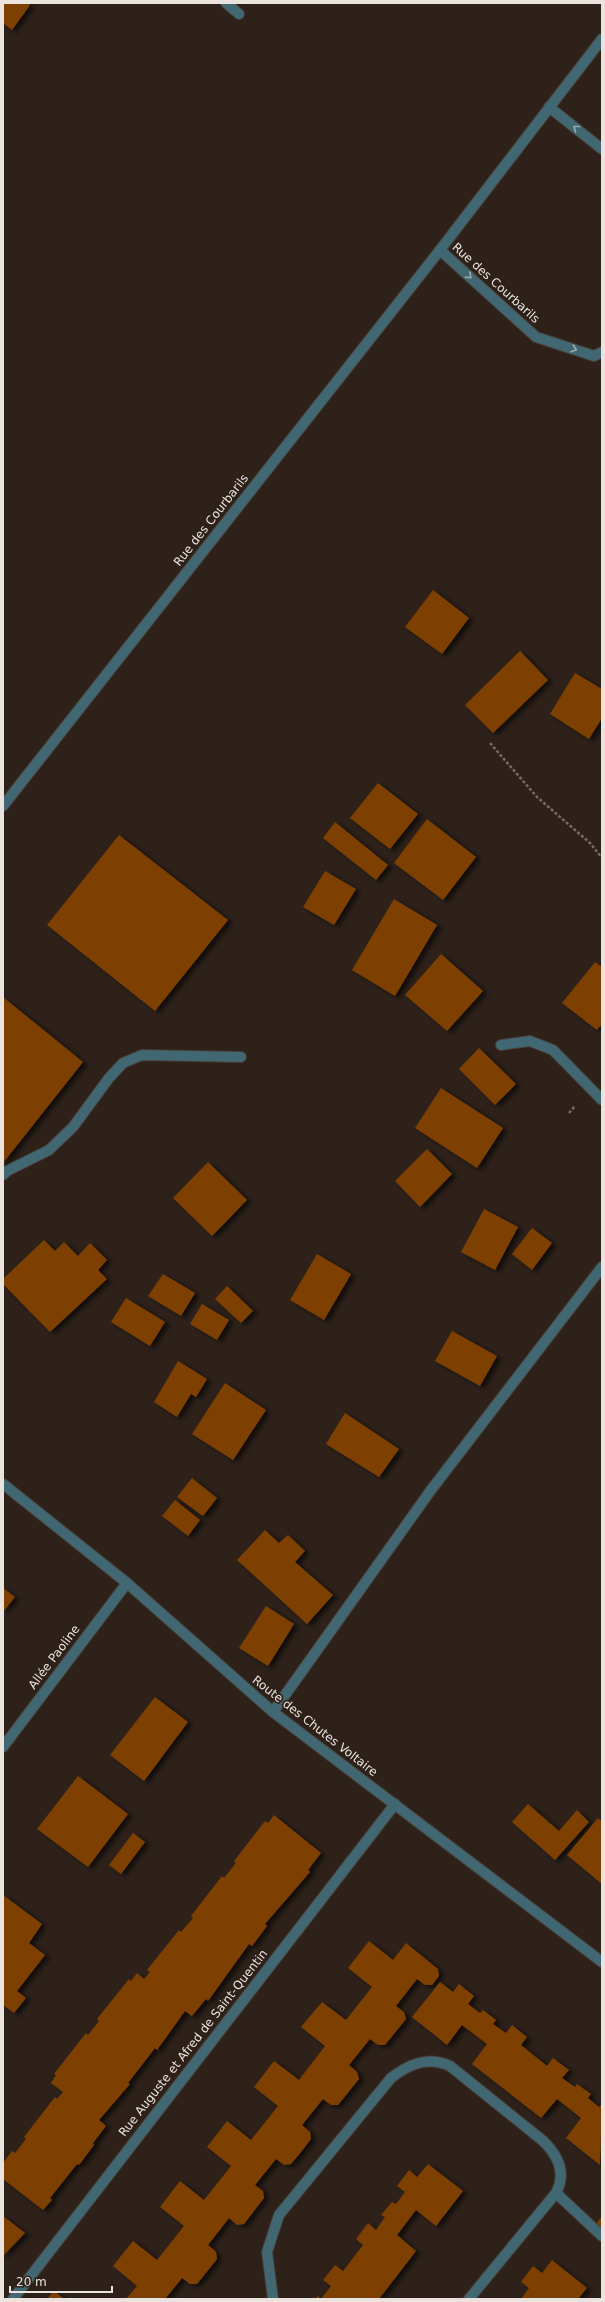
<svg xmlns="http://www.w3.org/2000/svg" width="605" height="2302" font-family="'DejaVu Sans',sans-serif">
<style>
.building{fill:#7e4005;filter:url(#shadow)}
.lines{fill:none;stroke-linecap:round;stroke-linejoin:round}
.lane-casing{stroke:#483c35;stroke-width:12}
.street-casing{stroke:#483c35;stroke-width:12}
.path{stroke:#766c66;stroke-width:2.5;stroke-dasharray:3 2;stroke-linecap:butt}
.lane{stroke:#406772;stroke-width:10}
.street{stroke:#406772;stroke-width:10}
.oneway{stroke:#9eabad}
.labels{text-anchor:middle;stroke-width:3.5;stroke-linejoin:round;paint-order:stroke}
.street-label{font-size:12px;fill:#ebe3de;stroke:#2d211a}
</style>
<defs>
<filter id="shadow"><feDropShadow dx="4.5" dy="2.5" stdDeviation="2" flood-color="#0009"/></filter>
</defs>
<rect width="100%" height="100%" fill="#2d211a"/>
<g class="building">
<polygon points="3,3 27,3 30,5 12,30 3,23"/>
<polygon points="433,590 469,618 442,654 405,627"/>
<polygon points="520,651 548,680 493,733 465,705"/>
<polygon points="575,673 602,689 602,718 589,739 550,714"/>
<polygon points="378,783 418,814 390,849 350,818"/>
<polygon points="427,819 476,857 443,900 394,863"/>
<polygon points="335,822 388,865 376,880 323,838"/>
<polygon points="119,835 228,920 155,1011 47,925"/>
<polygon points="325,871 356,889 334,925 303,907"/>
<polygon points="394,899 437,925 395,996 352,970"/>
<polygon points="441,954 483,991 447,1031 405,995"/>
<polygon points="595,962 602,967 602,1024 597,1030 562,1003"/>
<polygon points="3,997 83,1062 3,1163"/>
<polygon points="479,1048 516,1084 495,1105 459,1069"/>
<polygon points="441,1088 503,1128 477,1168 415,1128"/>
<polygon points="427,1149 452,1174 420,1207 395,1181"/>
<polygon points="208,1162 247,1200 212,1236 173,1198"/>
<polygon points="484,1209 518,1227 495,1270 461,1252"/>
<polygon points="532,1228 552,1243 532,1270 512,1254"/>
<polygon points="44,1240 55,1251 64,1242 78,1256 90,1243 107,1260 98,1270 107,1279 50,1332 3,1284 3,1279"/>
<polygon points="317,1254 351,1274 324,1320 290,1300"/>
<polygon points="163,1274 195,1293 181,1316 148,1296"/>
<polygon points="227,1286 253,1311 241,1323 215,1299"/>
<polygon points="126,1298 165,1322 150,1346 111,1322"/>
<polygon points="202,1304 229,1320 217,1340 190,1324"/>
<polygon points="452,1331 497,1356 480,1386 435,1361"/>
<polygon points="178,1361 207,1379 196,1397 191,1394 177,1417 154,1402"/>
<polygon points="225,1383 266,1410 233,1460 192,1434"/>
<polygon points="345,1413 399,1449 379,1477 326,1444"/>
<polygon points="192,1478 217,1498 203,1516 177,1497"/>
<polygon points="175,1500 200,1520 188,1536 162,1516"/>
<polygon points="265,1530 279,1543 288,1535 305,1551 295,1562 333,1595 307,1624 237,1560"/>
<polygon points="3,1588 15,1597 3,1612"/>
<polygon points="266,1606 294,1624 268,1666 239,1648"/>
<polygon points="155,1697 188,1722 144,1781 110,1755"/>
<polygon points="78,1776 128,1814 88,1867 37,1829"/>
<polygon points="528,1804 559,1831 577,1810 589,1822 555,1860 512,1822"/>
<polygon points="274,1815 321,1853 308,1870 310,1872 265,1924 267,1926 252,1946 249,1944 208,2001 206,1999 192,2016 185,2011 157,2050 155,2048 128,2083 130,2084 99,2120 106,2126 93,2143 94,2145 79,2165 77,2164 50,2198 52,2200 43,2210 3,2179 3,2163 12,2151 15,2153 26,2139 24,2137 55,2097 57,2099 63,2092 51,2083 56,2075 54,2074 86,2033 88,2035 99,2021 97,2019 129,1979 131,1981 137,1973 144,1979 150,1972 147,1970 179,1930 181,1932 193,1918 191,1916 222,1876 224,1878 236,1863 234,1861 265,1821 268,1823"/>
<polygon points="598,1818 602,1821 602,1884 567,1855"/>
<polygon points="133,1833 145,1842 121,1874 109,1865"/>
<polygon points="3,1895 42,1924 29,1943 45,1955 17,1991 26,1998 14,2013 3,2005"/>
<polygon points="369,1941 393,1960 406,1943 438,1969 439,1976 432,1985 425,1985 417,1979 396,2006 404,2012 406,2019 385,2045 378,2045 370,2039 349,2065 357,2072 359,2079 338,2105 331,2105 323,2099 302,2125 310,2132 311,2139 301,2152 291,2164 284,2165 276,2159 255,2185 263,2191 264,2198 244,2224 237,2225 229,2218 208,2245 216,2252 217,2259 197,2284 190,2284 182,2278 165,2299 126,2299 137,2286 113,2266 133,2241 157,2260 184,2226 160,2207 180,2181 204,2200 231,2166 207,2147 227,2121 251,2140 278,2106 254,2087 274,2061 299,2080 325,2046 301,2027 322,2002 346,2020 372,1987 348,1968"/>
<polygon points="440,1982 453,1992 459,1984 474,1996 468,2004 480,2013 483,2010 496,2020 493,2024 506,2033 512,2025 527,2037 521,2045 547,2066 553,2058 569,2070 562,2078 575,2087 577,2084 591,2094 588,2098 599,2107 602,2104 600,2165 566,2138 581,2118 557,2099 541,2118 472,2064 487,2044 462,2025 447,2045 412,2017"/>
<polygon points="428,2164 463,2191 436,2226 416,2210 397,2235 416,2251 379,2299 315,2299 318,2296 321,2299 331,2286 323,2280 335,2265 343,2271 363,2245 356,2239 368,2223 376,2230 385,2217 381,2215 392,2202 396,2204 405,2192 397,2186 409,2170 417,2177"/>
<polygon points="3,2216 25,2233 3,2256"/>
<polygon points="602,2216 602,2231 595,2225"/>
<polygon points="552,2260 587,2288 578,2299 521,2299 529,2288 521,2282 533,2266 542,2273"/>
<polygon points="54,2291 64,2299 47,2299"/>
</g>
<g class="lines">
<g class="lane-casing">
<g id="lane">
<polyline points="226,3 239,14"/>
<polyline points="501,1045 530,1041 553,1050 602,1100"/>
<polyline points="3,1175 7,1171 49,1150 73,1127 109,1078 123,1063 142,1055 241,1057"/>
</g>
</g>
<g class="street-casing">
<g id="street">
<polyline points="549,107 602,149"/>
<polyline points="440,250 536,337 594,356 602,352"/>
<polyline points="3,806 440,250 602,39"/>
<polyline points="3,1484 127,1583 273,1712 602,1962"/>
<polyline points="273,1712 431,1490 602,1267"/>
<polyline points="3,1747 127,1583"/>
<polyline points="556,2193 602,2236"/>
<polyline points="13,2299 395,1804"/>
<path d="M 273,2299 L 267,2252 L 279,2215 L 391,2078 C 409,2064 428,2056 450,2066 L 542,2140 C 557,2154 567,2172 556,2193 L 469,2299"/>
</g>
</g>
<g class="path">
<polyline points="490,743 537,797 590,843 602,858"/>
<polyline points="569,1113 575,1106"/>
</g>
<use href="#lane" class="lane"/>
<use href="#street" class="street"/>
</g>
<defs><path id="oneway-chevron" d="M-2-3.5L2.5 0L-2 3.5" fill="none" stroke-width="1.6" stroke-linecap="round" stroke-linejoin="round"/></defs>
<g class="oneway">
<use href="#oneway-chevron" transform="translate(576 128) rotate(-142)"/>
<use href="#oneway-chevron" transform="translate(469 276) rotate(42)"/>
<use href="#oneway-chevron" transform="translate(574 349) rotate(19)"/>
</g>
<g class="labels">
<g class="street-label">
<text transform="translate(496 283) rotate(42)" y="4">Rue des Courbarils</text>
<text transform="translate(211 520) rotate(-52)" y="4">Rue des Courbarils</text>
<text transform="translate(54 1657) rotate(-53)" y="4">Allée Paoline</text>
<text transform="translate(315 1726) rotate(38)" y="4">Route des Chutes Voltaire</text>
<text transform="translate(193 2043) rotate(-52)" y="4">Rue Auguste et Afred de Saint-Quentin</text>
</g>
</g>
<rect width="605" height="2302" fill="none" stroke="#ebe3de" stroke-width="8"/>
<path d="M10 2286v6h102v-6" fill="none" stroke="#ebe3de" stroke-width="2"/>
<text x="16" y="2286" font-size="12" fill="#ebe3de" stroke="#2d211a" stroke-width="3" paint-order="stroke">20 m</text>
</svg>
